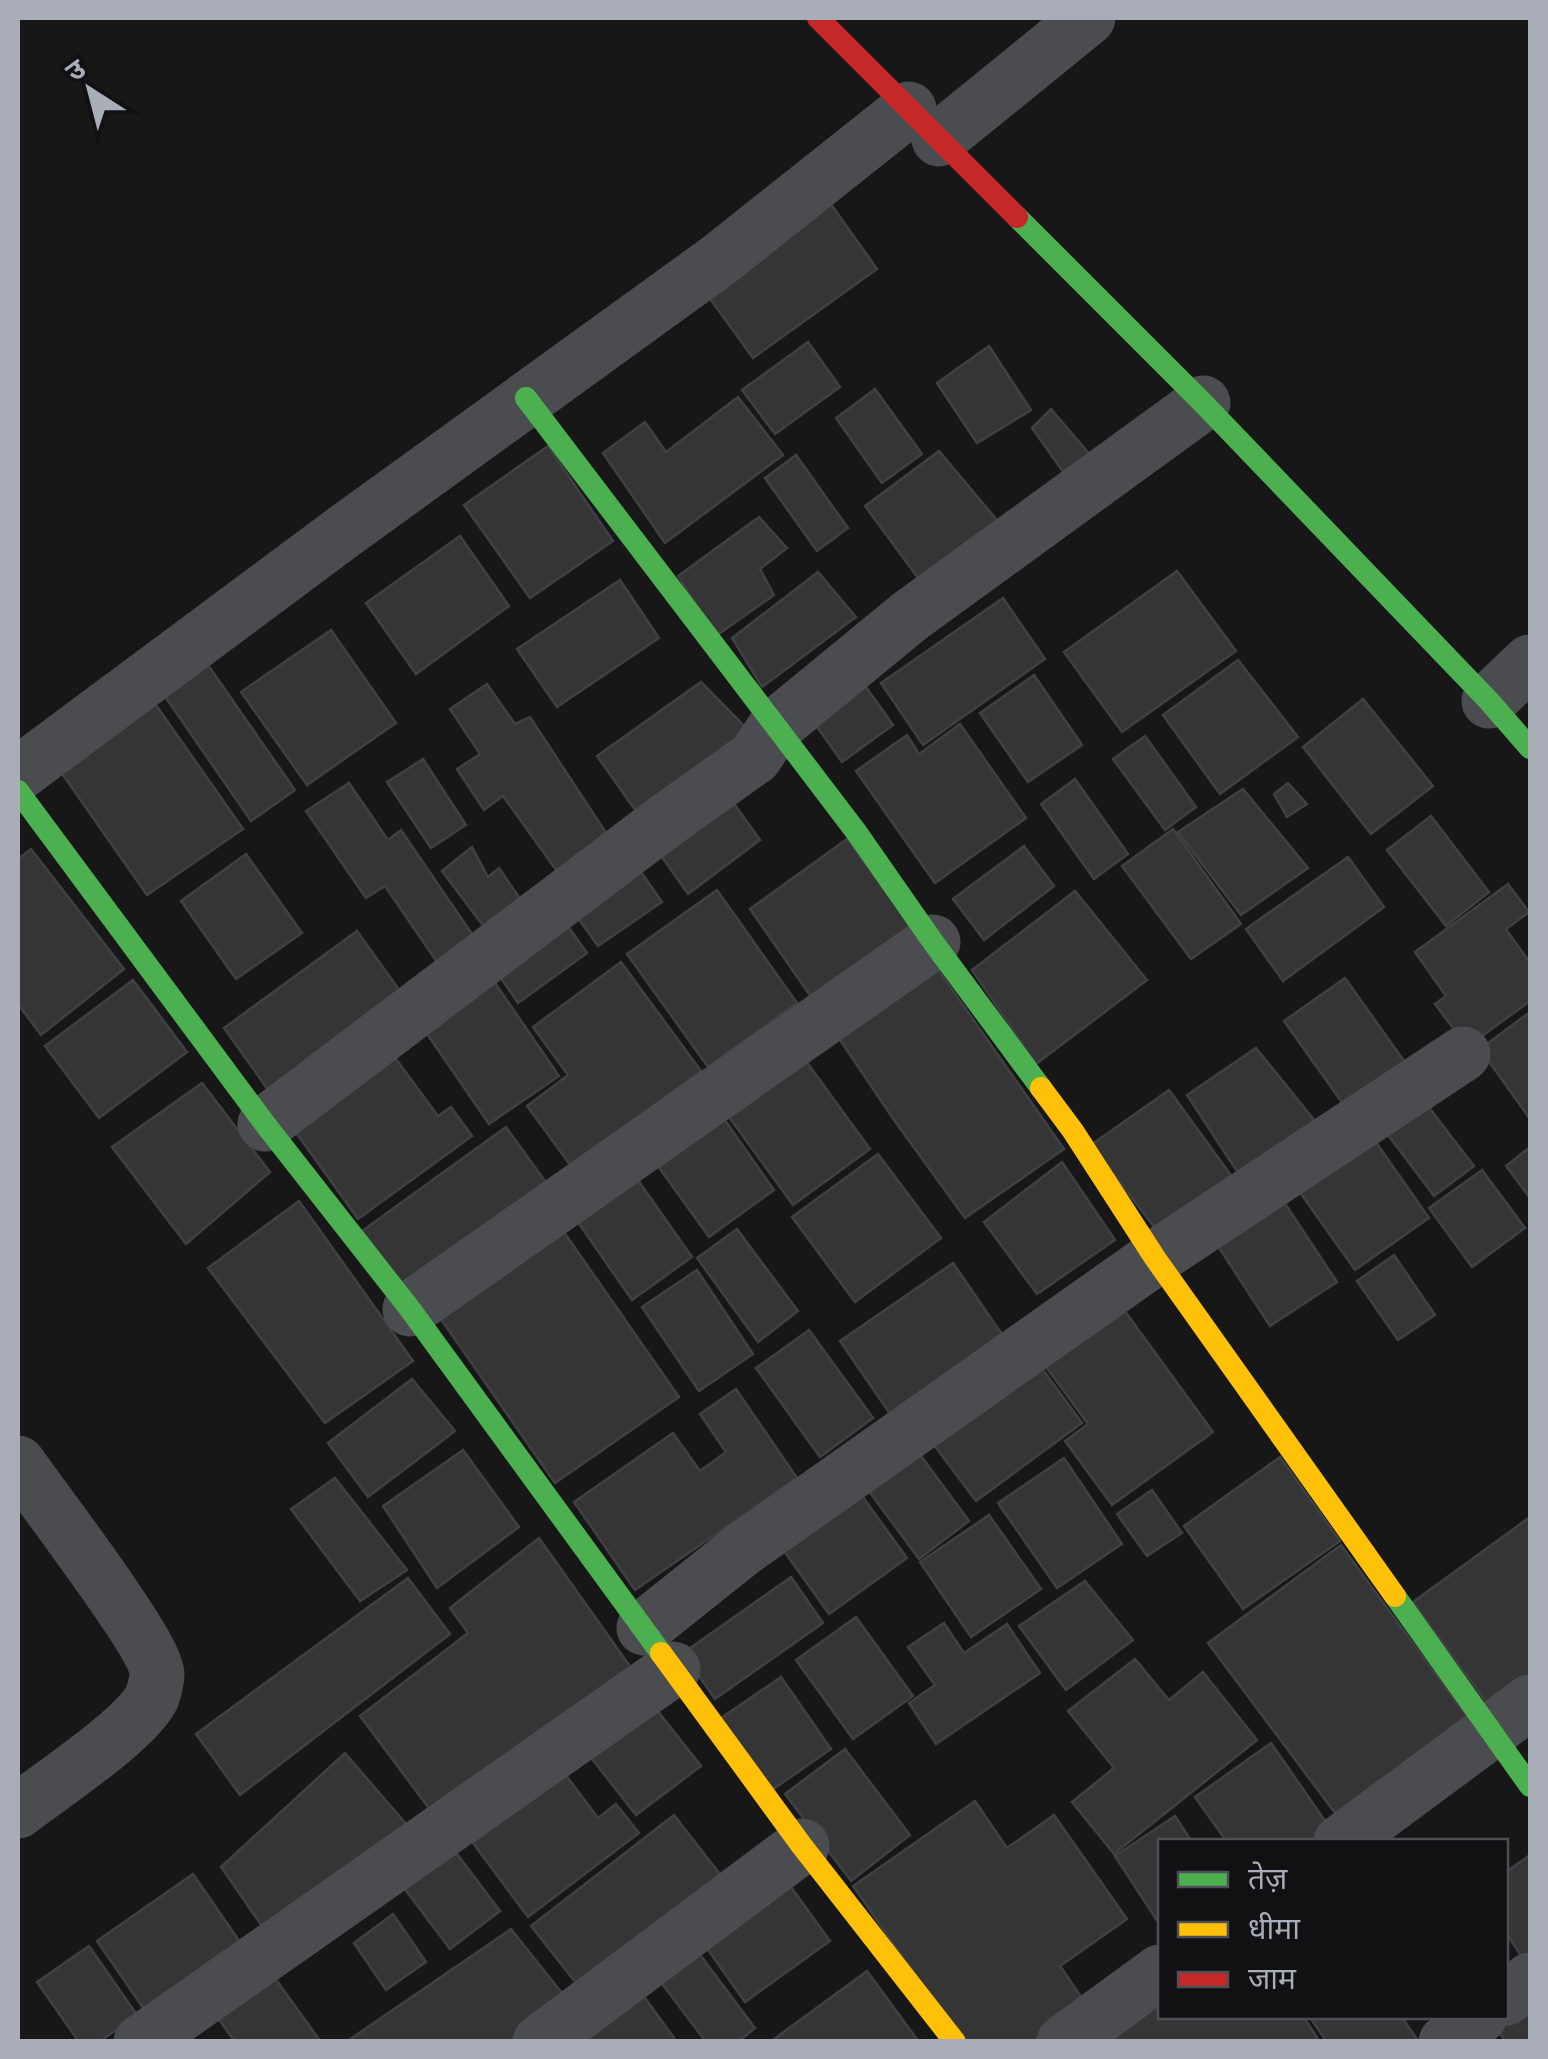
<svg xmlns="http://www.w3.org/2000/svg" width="1548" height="2059" font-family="'Asap Condensed','Noto Sans Devanagari',sans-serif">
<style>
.building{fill:#353536;stroke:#3f4043;stroke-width:2.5}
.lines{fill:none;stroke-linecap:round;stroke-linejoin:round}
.street{stroke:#4b4c50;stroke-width:55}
.fast{stroke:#4caf50;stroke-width:22}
.slow{stroke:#ffc107;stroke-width:22}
.jam{stroke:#c62828;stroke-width:22}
</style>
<rect width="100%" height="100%" fill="#171717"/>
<g class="building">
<polygon points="828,200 877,269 753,358 703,289"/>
<polygon points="808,342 840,387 775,434 742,390"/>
<polygon points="989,346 1031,410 977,443 937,383"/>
<polygon points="875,389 922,454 882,483 836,418"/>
<polygon points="738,397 783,455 665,543 603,453 645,422 666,452"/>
<polygon points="1051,409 1098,464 1071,483 1032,428"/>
<polygon points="548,446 613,541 530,598 464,505"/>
<polygon points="939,451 1002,526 921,582 865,506"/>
<polygon points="796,455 848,528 817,551 765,478"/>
<polygon points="759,517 787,548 760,569 774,595 716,636 678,576"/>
<polygon points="460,536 509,606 416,674 366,603"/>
<polygon points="1177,571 1236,651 1122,732 1064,652"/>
<polygon points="818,572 856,617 762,687 732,638"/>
<polygon points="620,580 659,638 557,707 517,649"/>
<polygon points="1003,598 1045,659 923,745 881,683"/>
<polygon points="331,630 396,723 307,785 241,692"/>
<polygon points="1238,660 1298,737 1220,794 1163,715"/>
<polygon points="208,665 295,790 251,821 164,695"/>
<polygon points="1034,675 1082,745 1028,782 980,713"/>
<polygon points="701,682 756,738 645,824 597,756"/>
<polygon points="487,684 515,724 530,717 614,845 564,881 503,796 484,810 457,769 480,754 450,709"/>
<polygon points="866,687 893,725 842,762 815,724"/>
<polygon points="149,695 243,829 147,895 54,762"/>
<polygon points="1363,699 1433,786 1371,834 1303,747"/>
<polygon points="960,724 1026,818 935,883 856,771 907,735 919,754"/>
<polygon points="1145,736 1196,807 1165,830 1113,759"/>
<polygon points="423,759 466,825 431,848 387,782"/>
<polygon points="1075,779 1128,854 1094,879 1041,804"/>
<polygon points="349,783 388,840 401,830 476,940 439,965 385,886 366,898 306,811"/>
<polygon points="1288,783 1307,804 1287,817 1274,794"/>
<polygon points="1243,789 1308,868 1241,915 1178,832"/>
<polygon points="730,798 760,840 688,894 655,847"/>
<polygon points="1431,816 1489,892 1446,926 1387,850"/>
<polygon points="1173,829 1241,924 1191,959 1122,866"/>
<polygon points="847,839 918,936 818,1007 750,909"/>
<polygon points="1024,846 1054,886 984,940 953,899"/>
<polygon points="472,847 488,877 499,868 521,900 493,939 442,871"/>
<polygon points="31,849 124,969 41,1035 18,1004 18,859"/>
<polygon points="246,854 302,933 236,979 181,901"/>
<polygon points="1348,857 1384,907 1283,981 1246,929"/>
<polygon points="639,869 662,902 598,946 575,914"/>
<polygon points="1508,884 1529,912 1506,929 1530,963 1530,1001 1467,1047 1435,1004 1446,996 1415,952"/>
<polygon points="717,890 797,1003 708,1067 627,954"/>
<polygon points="1075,891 1147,980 1036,1064 972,970"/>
<polygon points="565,922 587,953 518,1003 497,972"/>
<polygon points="357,931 410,1005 276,1101 224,1028"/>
<polygon points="621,962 701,1071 571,1166 527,1106 568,1075 533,1027"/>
<polygon points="935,965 1064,1149 965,1218 894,1120 836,1034"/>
<polygon points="1345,978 1409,1068 1348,1111 1284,1021"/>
<polygon points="133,980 187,1052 99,1118 45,1046"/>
<polygon points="493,980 559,1076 489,1124 423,1028"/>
<polygon points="1530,1012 1530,1119 1480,1049"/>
<polygon points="795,1046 870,1149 793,1205 718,1102"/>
<polygon points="1256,1048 1315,1121 1242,1179 1187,1095"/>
<polygon points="393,1055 438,1116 451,1107 472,1136 358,1219 292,1127"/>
<polygon points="202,1083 270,1172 186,1244 112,1147"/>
<polygon points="1169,1090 1233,1178 1162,1237 1091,1145"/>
<polygon points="1424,1101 1474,1166 1434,1196 1385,1131"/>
<polygon points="717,1109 774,1190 709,1237 650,1155"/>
<polygon points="506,1127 553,1192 409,1296 362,1231"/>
<polygon points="1373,1138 1429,1218 1355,1270 1299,1191"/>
<polygon points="1530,1147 1530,1198 1506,1166"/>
<polygon points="878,1154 941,1238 855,1302 792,1217"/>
<polygon points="1062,1162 1115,1240 1037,1294 984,1222"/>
<polygon points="1482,1170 1525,1228 1472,1267 1429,1208"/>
<polygon points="635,1176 692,1257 632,1300 575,1218"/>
<polygon points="299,1201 413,1361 325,1423 208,1268"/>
<polygon points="1284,1202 1337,1282 1270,1326 1218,1246"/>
<polygon points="559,1225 679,1397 555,1483 436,1312"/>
<polygon points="737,1229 798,1311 758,1342 697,1258"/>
<polygon points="1394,1255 1435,1315 1398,1340 1357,1281"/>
<polygon points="953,1263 1010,1346 897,1424 840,1341"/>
<polygon points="697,1270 753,1354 699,1391 642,1307"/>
<polygon points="1116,1299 1213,1432 1112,1505 1065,1441 1088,1424 1038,1356"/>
<polygon points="809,1330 873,1418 820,1457 756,1368"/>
<polygon points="1032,1355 1082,1423 976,1501 925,1433"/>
<polygon points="412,1379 455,1431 368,1497 328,1443"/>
<polygon points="736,1389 797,1478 635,1590 574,1502 673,1433 700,1471 726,1452 700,1414"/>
<polygon points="910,1441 969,1521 919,1559 860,1479"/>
<polygon points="463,1450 519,1527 437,1588 383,1506"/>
<polygon points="1280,1457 1340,1541 1243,1609 1184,1526"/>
<polygon points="1064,1458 1122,1544 1057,1588 998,1503"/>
<polygon points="335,1478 407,1570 360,1601 291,1509"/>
<polygon points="852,1482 907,1558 829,1614 774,1537"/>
<polygon points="1152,1490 1182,1533 1147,1556 1117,1514"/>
<polygon points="989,1515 1041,1589 971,1637 920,1562"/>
<polygon points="1530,1517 1530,1676 1489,1706 1413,1602"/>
<polygon points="539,1538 634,1672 437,1819 360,1716 468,1633 450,1608"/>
<polygon points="1341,1545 1469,1720 1338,1817 1208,1643"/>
<polygon points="791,1577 823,1623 715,1699 683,1653"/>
<polygon points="408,1578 450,1634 240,1795 196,1734"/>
<polygon points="1085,1581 1133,1640 1066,1690 1019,1626"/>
<polygon points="856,1617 913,1696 853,1739 796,1660"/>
<polygon points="944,1623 964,1653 1007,1624 1040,1673 936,1744 909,1703 935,1685 908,1647"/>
<polygon points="1135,1659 1169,1700 1203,1672 1257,1740 1114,1854 1072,1802 1114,1768 1068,1711"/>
<polygon points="781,1677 831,1749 772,1790 721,1718"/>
<polygon points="649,1700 701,1766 636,1815 585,1750"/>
<polygon points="1271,1743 1337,1838 1332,1842 1227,1842 1195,1797"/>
<polygon points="845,1749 910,1835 851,1881 785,1794"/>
<polygon points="345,1753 413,1832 264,1929 221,1867"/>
<polygon points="565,1774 598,1818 616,1804 639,1833 528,1917 473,1843"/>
<polygon points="975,1801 1007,1848 1054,1815 1127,1919 1060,1966 1086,2004 1032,2042 962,2042 853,1886"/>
<polygon points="674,1815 723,1878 580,1988 531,1926"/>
<polygon points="1175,1816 1192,1842 1160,1842 1160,1925 1115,1856"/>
<polygon points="454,1850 500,1911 450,1949 404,1888"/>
<polygon points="1530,1855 1530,1954 1523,1959 1506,1933 1506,1872"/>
<polygon points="193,1874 242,1945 146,2012 97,1941"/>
<polygon points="783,1876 830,1941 745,2002 699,1937"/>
<polygon points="393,1914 426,1962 386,1990 354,1943"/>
<polygon points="511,1929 566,1998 508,2042 346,2042"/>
<polygon points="89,1946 137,2015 99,2042 79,2042 37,1982"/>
<polygon points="695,1948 755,2028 738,2042 706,2042 657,1977"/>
<polygon points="867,1971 919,2042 770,2042"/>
<polygon points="272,1974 321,2042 235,2042 215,2014"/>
<polygon points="1160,1984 1160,2016 1303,2016 1320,2042 1103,2042"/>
<polygon points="637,1987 677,2042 562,2042"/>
<polygon points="1530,1995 1530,2042 1506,2042 1492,2022"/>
<polygon points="1309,2016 1401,2016 1419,2042 1327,2042"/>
</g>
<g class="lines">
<g class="street">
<polyline points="939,139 1088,18"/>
<polyline points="1489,701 1530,662"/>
<polyline points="18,774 342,533 719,260 909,109"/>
<polyline points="265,1124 664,822 755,757 775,727 910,616 1203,403"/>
<polyline points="410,1309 933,942"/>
<path d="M 18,1463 C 41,1496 156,1645 157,1674 C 157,1679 154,1692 152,1697 C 136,1730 50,1786 18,1811"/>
<polyline points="644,1628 743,1549 1155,1258 1463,1054"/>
<polyline points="1341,1842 1530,1702"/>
<polyline points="1506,1998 1530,1980"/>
<polyline points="141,2042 673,1669"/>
<polyline points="540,2042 802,1846"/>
<polyline points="1064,2042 1160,1972"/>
<polyline points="1446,2042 1480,2016"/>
</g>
<g class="fast">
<polyline points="1017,217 1203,403 1489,701 1530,748"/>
<polyline points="526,398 857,833 933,942 1041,1088"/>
<polyline points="18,791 265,1124 410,1309 661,1653"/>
<polyline points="1395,1596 1530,1786"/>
</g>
<g class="slow">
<polyline points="1041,1088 1073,1131 1155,1258 1395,1596"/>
<polyline points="661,1653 802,1846 955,2042"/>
</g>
<polyline class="jam" points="818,18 1017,217"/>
</g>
<rect width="1548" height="2059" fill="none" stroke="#a8adb8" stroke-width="40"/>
<rect x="1158" y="1839" width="350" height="180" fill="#111113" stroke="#4d4f55" stroke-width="2.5"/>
<rect x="1178" y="1872" width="50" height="15" fill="#4caf50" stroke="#4d4f55" stroke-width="2.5"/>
<text x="1248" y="1889" font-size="30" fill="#a8adb8">तेज़</text>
<rect x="1178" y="1922" width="50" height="15" fill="#ffc107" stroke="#4d4f55" stroke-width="2.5"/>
<text x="1248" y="1939" font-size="30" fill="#a8adb8">धीमा</text>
<rect x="1178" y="1972" width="50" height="15" fill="#c62828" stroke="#4d4f55" stroke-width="2.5"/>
<text x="1248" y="1989" font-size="30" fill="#a8adb8">जाम</text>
<g transform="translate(90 90) rotate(324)" stroke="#111113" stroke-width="8" paint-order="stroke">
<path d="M0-8L18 38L0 25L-18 38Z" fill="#a8adb8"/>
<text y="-15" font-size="28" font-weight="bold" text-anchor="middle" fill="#a8adb8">उ</text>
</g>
</svg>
